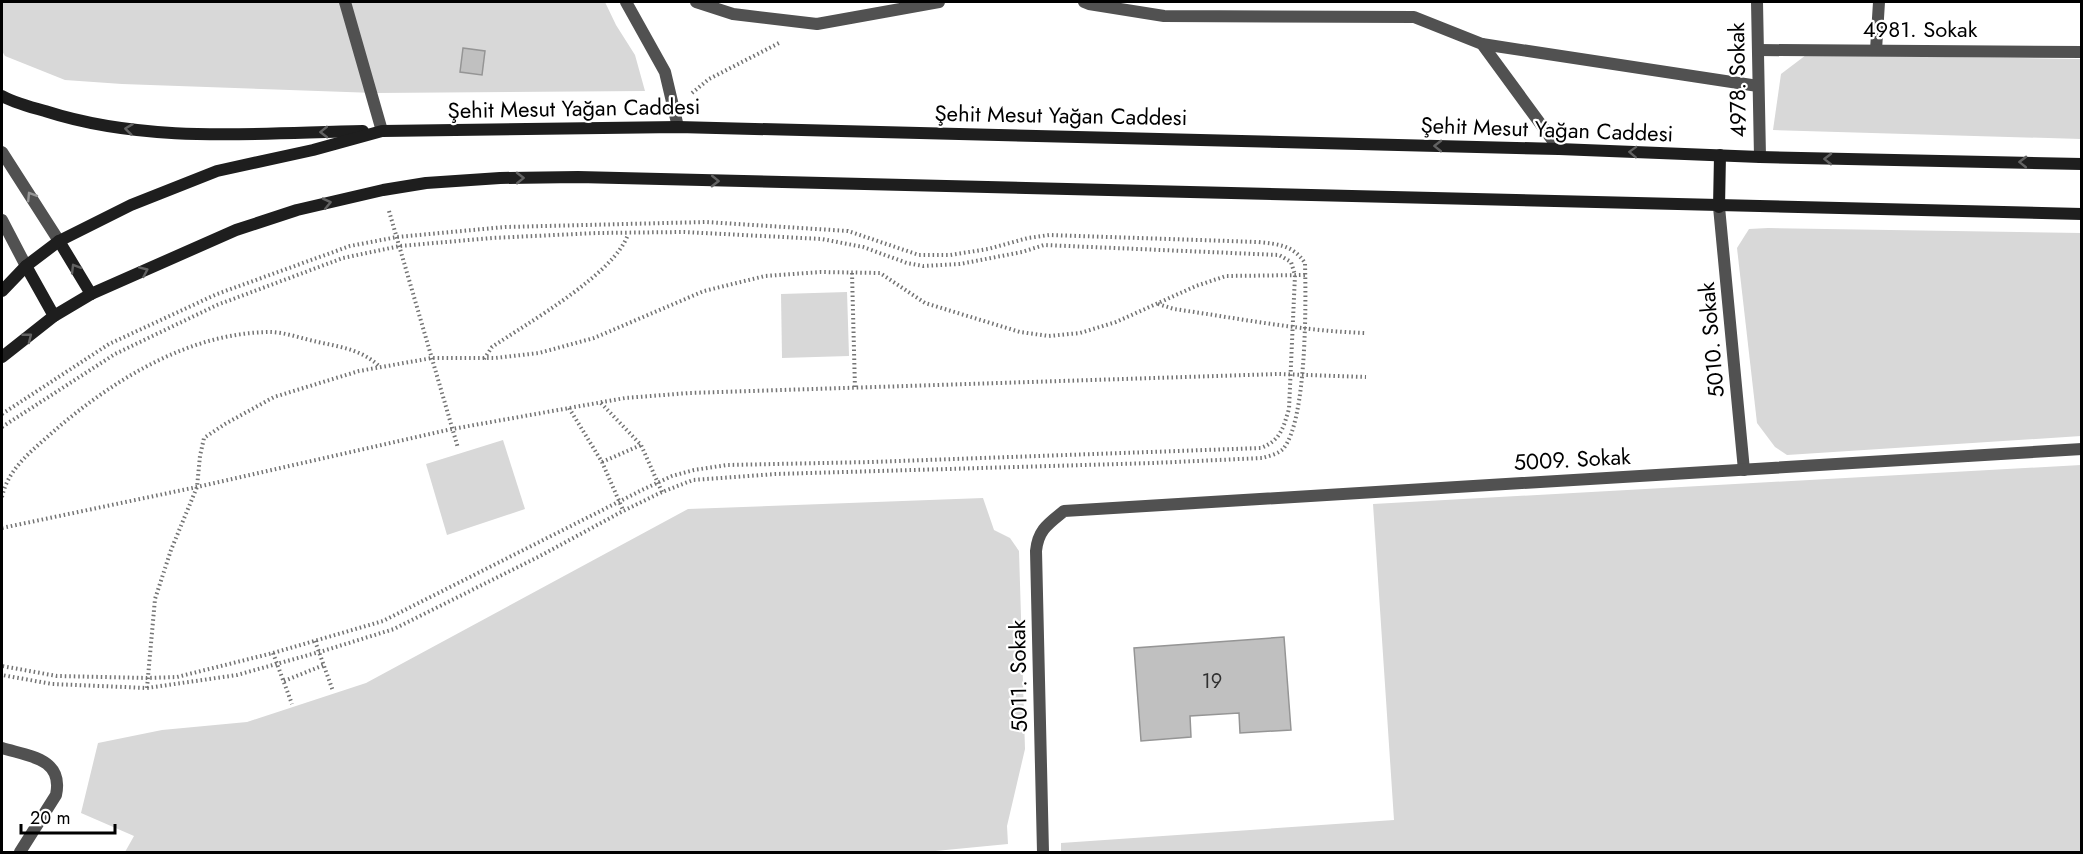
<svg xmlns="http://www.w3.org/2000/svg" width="2083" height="854" font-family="Jost,sans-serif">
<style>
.green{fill:#d8d8d8}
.building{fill:#c0c0c0;stroke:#959595;stroke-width:1.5}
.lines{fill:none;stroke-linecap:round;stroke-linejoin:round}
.path{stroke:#737373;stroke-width:4;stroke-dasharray:1.5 3;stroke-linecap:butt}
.service{stroke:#515151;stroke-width:12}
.minor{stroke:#515151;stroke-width:12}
.tertiary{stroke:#515151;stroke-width:12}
.secondary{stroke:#1e1e1e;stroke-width:12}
.oneway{stroke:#626262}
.oneway2{stroke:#979797}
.labels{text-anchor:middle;stroke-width:4.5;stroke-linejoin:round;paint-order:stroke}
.number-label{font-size:20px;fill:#303030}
.street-label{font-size:22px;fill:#000;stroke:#fff}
</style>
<rect width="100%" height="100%" fill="#fff"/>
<g class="green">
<polygon points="2,2 605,2 616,25 635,55 645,91 375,93 122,84 65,80 5,56 2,51"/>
<polygon points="1806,55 2081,59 2081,139 1773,130 1781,74"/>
<polygon points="1768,228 2081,233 2081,436 1787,455 1775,447 1757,423 1737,248 1749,229"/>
<polygon points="847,292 849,356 782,358 781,294"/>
<polygon points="503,440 525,509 447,535 426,464"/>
<polygon points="2081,465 2081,852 1061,852 1061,843 1394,820 1373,504"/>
<polygon points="983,498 994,530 1010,538 1019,551 1025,749 1007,826 1008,844 925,852 125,852 134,836 81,813 98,743 162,730 247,722 366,683 688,509"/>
</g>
<g class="building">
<polygon points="463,48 485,51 482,75 460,72"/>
<polygon points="1284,637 1291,730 1240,733 1239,713 1190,716 1191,737 1141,741 1134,648"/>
</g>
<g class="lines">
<g class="path">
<polyline points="692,93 709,79 781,42"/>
<polyline points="389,211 458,448"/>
<polyline points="852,273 855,389"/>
<path d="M 1158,304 L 1174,309 C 1237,318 1301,331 1365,333"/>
<path d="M 484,359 L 492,347 C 526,324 616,273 628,234"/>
<polyline points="601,403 641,445 662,492"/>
<polyline points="569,408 602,462 623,510"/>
<path d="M 2,414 L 109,344 L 217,294 L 350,246 L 397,237 L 505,227 L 706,222 L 848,231 L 919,255 L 950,255 L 988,249 L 1028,238 L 1049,235 L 1258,242 C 1278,244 1293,245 1305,263 C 1306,302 1307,421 1283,449 C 1278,454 1269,456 1262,458 L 1153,463 L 776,474 L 693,480 L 662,492 L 623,511 L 540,556 L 394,629 L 323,651 L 237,675 L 147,688 L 52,684 L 2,675"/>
<path d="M 2,427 L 115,354 L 217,305 L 343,258 L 400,246 L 492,238 L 597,233 L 684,232 L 822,239 L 863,247 L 907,263 L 923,266 L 960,264 L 1022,252 L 1044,245 L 1279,255 L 1291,262 L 1295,275 L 1289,409 C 1283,428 1281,440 1261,448 L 871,462 L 727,465 L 694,470 L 672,476 L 642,490 L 383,621 L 273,653 L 177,677 L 147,678 L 57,676 L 2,666"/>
<polyline points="602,462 641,445"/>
<path d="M 2,497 C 8,468 33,450 54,431 C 113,380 189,333 269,332 C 285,332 303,339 318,342 C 341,347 363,350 380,367"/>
<polyline points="2,528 197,487 452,429 625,398 689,393 1278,374 1366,377"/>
<polyline points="315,641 333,691"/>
<polyline points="273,653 292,704"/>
<polyline points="284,681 324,665"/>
<polyline points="147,688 155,599 171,550 197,487 200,456 204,438 225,424 274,397 359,371 432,358 495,358 539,353 594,338 704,291 765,276 821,272 880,273 925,303 1020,332 1049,336 1080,333 1116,322 1196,286 1226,276 1305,275"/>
</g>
<g class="service">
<polyline points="1876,50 1879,2"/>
<path d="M 2,748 C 28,756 64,758 56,795 L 20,852"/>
</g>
<g class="minor">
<polyline points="345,2 382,131"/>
<polyline points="626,2 665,72 678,127"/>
<polyline points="696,2 733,14 817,24 939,2"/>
<polyline points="1084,2 1089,4 1164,16 1414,17 1482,44 1559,149"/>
<polyline points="1757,2 1760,157"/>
<polyline points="1482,44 1758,86"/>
<polyline points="1758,50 2082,52"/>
<polyline points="1719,207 1744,470"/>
<path d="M 1043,852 L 1036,551 C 1038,530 1048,524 1064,511 L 2082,449"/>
</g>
<g class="tertiary">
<polyline points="2,152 59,241"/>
<polyline points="2,220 26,266"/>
</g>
<g class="secondary">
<path d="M 2,96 C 15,103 30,107 45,111 C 147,144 257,133 363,131"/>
<polyline points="1719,207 1720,155"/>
<polyline points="59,241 91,294"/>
<polyline points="26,266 54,316"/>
<polyline points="2,291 26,266 59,241 131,205 217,171 313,150 382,131 678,127 1559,149 1760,157 2082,164"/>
<polyline points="2,357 54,316 91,294 236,230 297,210 383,190 426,183 500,178 578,177 2082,214"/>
</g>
</g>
<defs><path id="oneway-chevron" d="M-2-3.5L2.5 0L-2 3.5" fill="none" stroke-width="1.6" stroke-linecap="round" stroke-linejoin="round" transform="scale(1.5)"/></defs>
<g class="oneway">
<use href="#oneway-chevron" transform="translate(129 129) rotate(-173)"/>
<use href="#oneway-chevron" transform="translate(324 132) rotate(179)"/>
<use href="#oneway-chevron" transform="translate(1438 146) rotate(-179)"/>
<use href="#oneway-chevron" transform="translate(1633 152) rotate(-178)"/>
<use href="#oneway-chevron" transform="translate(1828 159) rotate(-179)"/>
<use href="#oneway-chevron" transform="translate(2023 162) rotate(-179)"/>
<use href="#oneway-chevron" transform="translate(520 178) rotate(-1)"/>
<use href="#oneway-chevron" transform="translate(715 181) rotate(1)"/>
<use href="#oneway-chevron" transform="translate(327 203) rotate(-13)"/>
<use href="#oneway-chevron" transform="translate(75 268) rotate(-121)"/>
<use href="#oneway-chevron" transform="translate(144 271) rotate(-24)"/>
<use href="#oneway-chevron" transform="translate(28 337) rotate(-38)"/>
</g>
<use class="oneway2" href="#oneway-chevron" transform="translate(31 196) rotate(-122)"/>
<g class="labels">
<g class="number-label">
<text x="1212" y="688">19</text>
</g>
<g class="street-label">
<text x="1920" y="37">4981. Sokak</text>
<text transform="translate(1737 80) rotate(-91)" y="8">4978. Sokak</text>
<text transform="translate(574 108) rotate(-1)" y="8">Şehit Mesut Yağan Caddesi</text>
<text transform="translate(1061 115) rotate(1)" y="8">Şehit Mesut Yağan Caddesi</text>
<text transform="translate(1547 129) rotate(2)" y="8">Şehit Mesut Yağan Caddesi</text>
<text transform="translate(1711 340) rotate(-95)" y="8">5010. Sokak</text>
<text transform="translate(1572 459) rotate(-3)" y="8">5009. Sokak</text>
<text transform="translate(1018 676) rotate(-91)" y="8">5011. Sokak</text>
</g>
</g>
<rect width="2083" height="854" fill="none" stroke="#000000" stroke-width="6"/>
<path d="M21 824v9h94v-9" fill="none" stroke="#000000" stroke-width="3"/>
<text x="30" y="824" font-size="18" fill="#000000" stroke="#ffffff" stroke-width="4.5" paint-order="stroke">20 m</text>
</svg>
